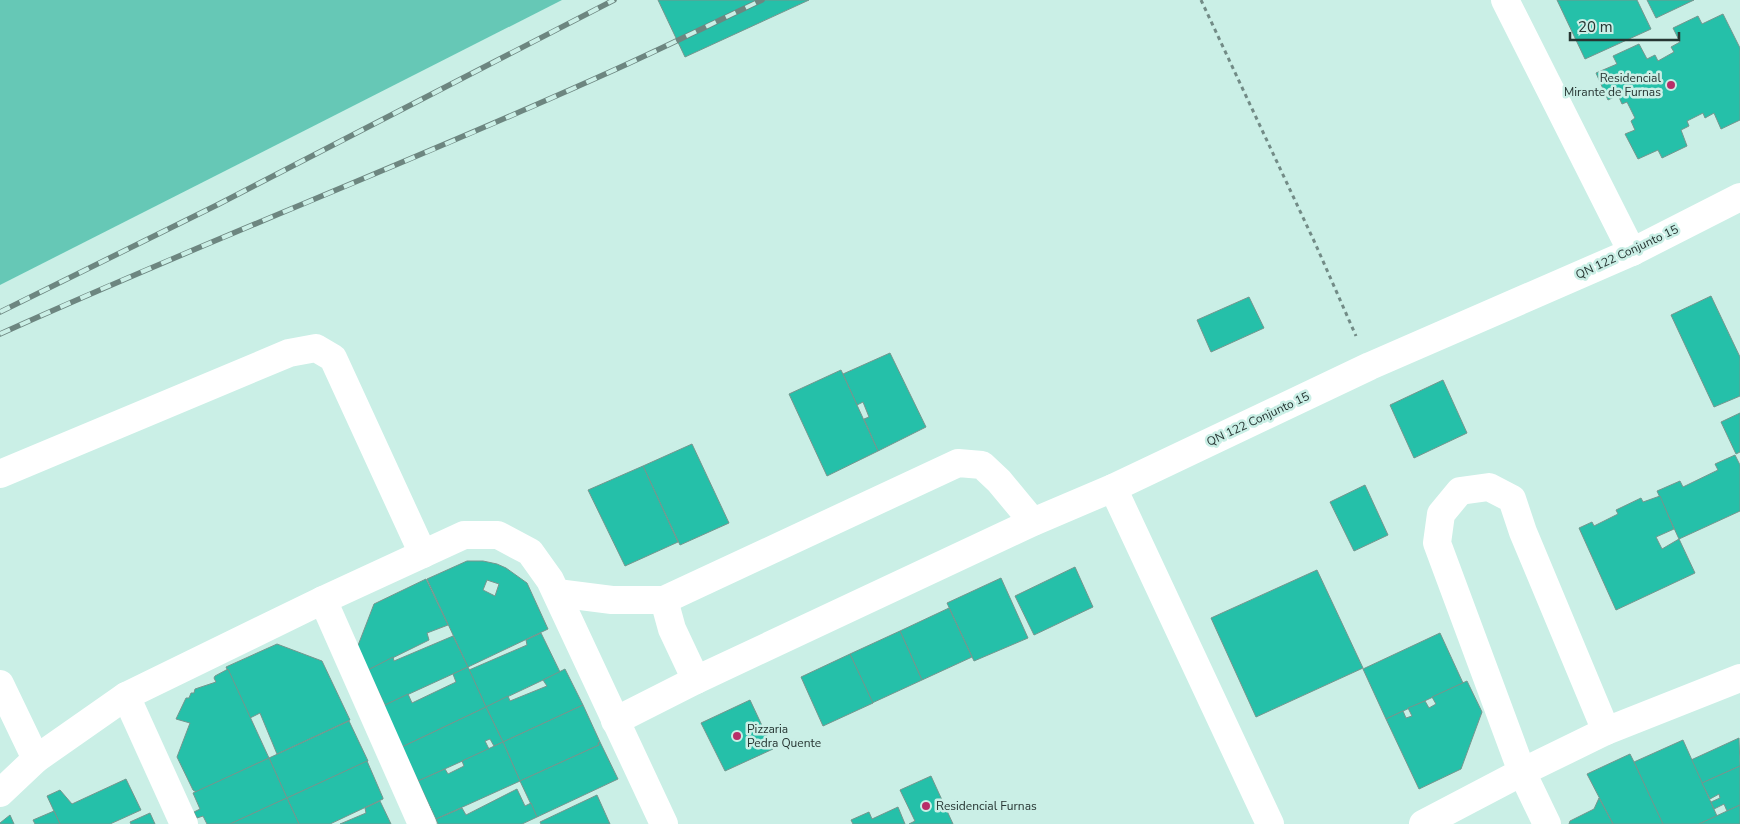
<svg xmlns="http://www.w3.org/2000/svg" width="1740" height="824" font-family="'Nunito Sans',sans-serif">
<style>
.green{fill:#66c8b6}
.building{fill:#25c0a9;stroke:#74968e;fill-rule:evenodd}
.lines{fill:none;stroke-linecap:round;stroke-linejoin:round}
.path{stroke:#728b86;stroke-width:3;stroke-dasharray:4 4;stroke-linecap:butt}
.minor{stroke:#fff;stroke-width:28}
.rail-casing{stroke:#6d8680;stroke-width:5.5}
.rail{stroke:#caefe6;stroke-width:4;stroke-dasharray:11;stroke-linecap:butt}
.poi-dot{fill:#b82e69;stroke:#caefe6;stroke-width:2}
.labels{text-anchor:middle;stroke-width:5;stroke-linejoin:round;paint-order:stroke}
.poi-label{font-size:12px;fill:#263532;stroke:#caefe6;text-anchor:start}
.street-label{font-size:12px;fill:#263532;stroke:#caefe6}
</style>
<rect width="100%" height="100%" fill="#caefe6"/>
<polygon class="green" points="0,0 562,0 0,285"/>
<g class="building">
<polygon points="658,0 809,0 685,57"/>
<polygon points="1557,0 1637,0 1651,29 1585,59"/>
<polygon points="1647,0 1694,0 1656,18"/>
<polygon points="1723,14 1740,48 1740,120 1721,129 1714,113 1705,118 1703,113 1687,121 1689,126 1681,130 1687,146 1662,158 1658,150 1638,159 1625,134 1635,130 1631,121 1635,118 1627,102 1622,104 1618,95 1608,100 1596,73 1617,64 1613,56 1639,44 1647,59 1655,55 1658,61 1674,52 1671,47 1680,42 1673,28 1698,16 1702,24"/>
<polygon points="1711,296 1740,357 1740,396 1714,407 1671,315"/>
<polygon points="1249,297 1264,328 1211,352 1197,320"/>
<polygon points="890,353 926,427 878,451 864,419 869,417 863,402 857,405 843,374"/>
<polygon points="841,370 878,451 827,476 789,394"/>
<polygon points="1443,380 1467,433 1414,458 1390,405"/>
<polygon points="1740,413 1740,452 1736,454 1721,422"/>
<polygon points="692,444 729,523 680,545 643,466"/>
<polygon points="1735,455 1740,465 1740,511 1679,539 1657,491 1680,481 1683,487 1718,470 1715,464"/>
<polygon points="643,466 678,542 625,566 588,490"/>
<polygon points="1365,485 1388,535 1354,551 1330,502"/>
<polygon points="1660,496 1674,529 1656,537 1662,549 1679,539 1695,573 1616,610 1579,528 1592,522 1594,526 1618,514 1616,510 1641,498 1643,502"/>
<path d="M 467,561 L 483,561 L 497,564 L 506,568 L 527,583 L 548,629 L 468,667 L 427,579 ZM 487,580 L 499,584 L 495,596 L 483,590 Z"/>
<polygon points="1075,567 1093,607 1034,635 1015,596"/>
<polygon points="1317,570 1363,668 1256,717 1211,618"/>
<polygon points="1001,578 1028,638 974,661 947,603"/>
<polygon points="426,579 448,625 427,633 429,640 368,670 357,648 374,604"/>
<polygon points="949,608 972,657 922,680 900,631"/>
<polygon points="900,631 922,680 872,703 850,654"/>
<polygon points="541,633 560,672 486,707 469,670 527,645 526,640"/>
<polygon points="1440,633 1463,683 1386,719 1363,669"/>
<polygon points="453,636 468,667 385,705 368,670 393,657 394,661"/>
<polygon points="277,644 322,661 350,720 277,754 260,713 250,718 226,667"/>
<polygon points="850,654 873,703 823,726 801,677"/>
<polygon points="468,667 486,707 402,747 383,706 408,694 412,703 456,682 453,674"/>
<polygon points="228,669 269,758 196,792 193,790 177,757 190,723 176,719 186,698 189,698 191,693 194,693 195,689 216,682 214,678 215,676"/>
<polygon points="565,669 583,705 503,742 486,707 508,696 510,701 547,686 543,680"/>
<polygon points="1467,681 1482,712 1461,769 1419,789 1386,719 1403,711 1406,718 1412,716 1408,708 1425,701 1429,708 1436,704 1432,697"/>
<polygon points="750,700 773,749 725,771 701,723"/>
<polygon points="583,705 600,742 598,743 599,745 520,781 503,742"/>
<polygon points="486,707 503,742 494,746 490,739 485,741 489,749 418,781 402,747"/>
<polygon points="349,721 368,761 287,798 269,758"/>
<polygon points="1739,738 1740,766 1702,783 1691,760"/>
<polygon points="1683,740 1717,816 1699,824 1662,824 1634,762"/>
<polygon points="503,742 520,781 436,819 418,781 445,769 448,774 464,766 462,761"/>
<polygon points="600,742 618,779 537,817 520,781 599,745 598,743"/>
<polygon points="1630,754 1634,762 1663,824 1613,824 1587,774"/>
<polygon points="269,758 287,798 230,824 207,824 203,816 197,818 194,812 200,809 193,793"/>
<polygon points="367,761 383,798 383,799 330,824 299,824 287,798"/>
<polygon points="1740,766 1740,805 1727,811 1724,804 1714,809 1711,802 1720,798 1719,794 1710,799 1702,783"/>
<polygon points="931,776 953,824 909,824 915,821 900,790"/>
<polygon points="126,779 141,810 110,824 60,824 47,796 60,790 72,804"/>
<polygon points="517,789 525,806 531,803 537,817 522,824 438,824 436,819 462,808 466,815"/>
<polygon points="597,795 610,824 541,824 540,822"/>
<polygon points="287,798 299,824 230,824 280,801"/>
<polygon points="1599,798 1613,824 1569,824 1570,821 1594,809"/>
<polygon points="380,801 391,824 340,824 366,813 365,808"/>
<polygon points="1740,805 1740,824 1699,824 1727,811"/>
<polygon points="898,807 905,824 853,824 851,820 869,812 872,819"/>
<polygon points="54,811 60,824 35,824 33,820"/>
<polygon points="150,813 155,824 131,824 130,822"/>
<polygon points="10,815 14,824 0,824 0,823"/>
</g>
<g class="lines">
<polyline class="path" points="1201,0 1315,243 1356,336"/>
<g class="minor">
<polyline points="1505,0 1632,252"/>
<polyline points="0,474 289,353 316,348 333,358 423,554"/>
<polyline points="557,593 612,600 664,600 958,463 982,465 999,481 1033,522"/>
<polyline points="323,600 422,824"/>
<polyline points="664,600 672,629 696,680"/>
<polyline points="0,684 36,759"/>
<polyline points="126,696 184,824"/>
<polyline points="615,721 696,680 1033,522 1113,488"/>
<polyline points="0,793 36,759 126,696 323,600 464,535 498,535 530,552 550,580 664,824"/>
<polyline points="1270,824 1113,488 1370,366 1632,252 1740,197"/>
<polyline points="1423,824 1522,772 1606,731 1740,678"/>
<polyline points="1547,824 1522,772 1437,543 1441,514 1460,491 1489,487 1512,499 1523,532 1606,731"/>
</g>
<g class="rail-casing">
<g id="rail">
<polyline points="0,312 217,205 614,0"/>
<path d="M 0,334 C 199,244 404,165 603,75 C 657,51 709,25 762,0"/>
</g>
</g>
<use href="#rail" class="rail"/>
</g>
<g class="poi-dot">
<circle cx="1671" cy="85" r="5"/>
<circle cx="737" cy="736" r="5"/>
<circle cx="926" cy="806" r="5"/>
</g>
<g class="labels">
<g class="poi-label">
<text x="1661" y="82" text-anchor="end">Residencial<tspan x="1661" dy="14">Mirante de Furnas</tspan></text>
<text x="747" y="733">Pizzaria<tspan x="747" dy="14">Pedra Quente</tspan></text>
<text x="936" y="810">Residencial Furnas</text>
</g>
<g class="street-label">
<text transform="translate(1627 252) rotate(-25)" y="4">QN 122 Conjunto 15</text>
<text transform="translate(1258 419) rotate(-25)" y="4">QN 122 Conjunto 15</text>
</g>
</g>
<path d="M1570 32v8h109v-8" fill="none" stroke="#263532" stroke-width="2.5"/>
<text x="1578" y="32" font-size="15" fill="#263532" stroke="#caefe6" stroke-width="4" paint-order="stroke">20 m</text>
</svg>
